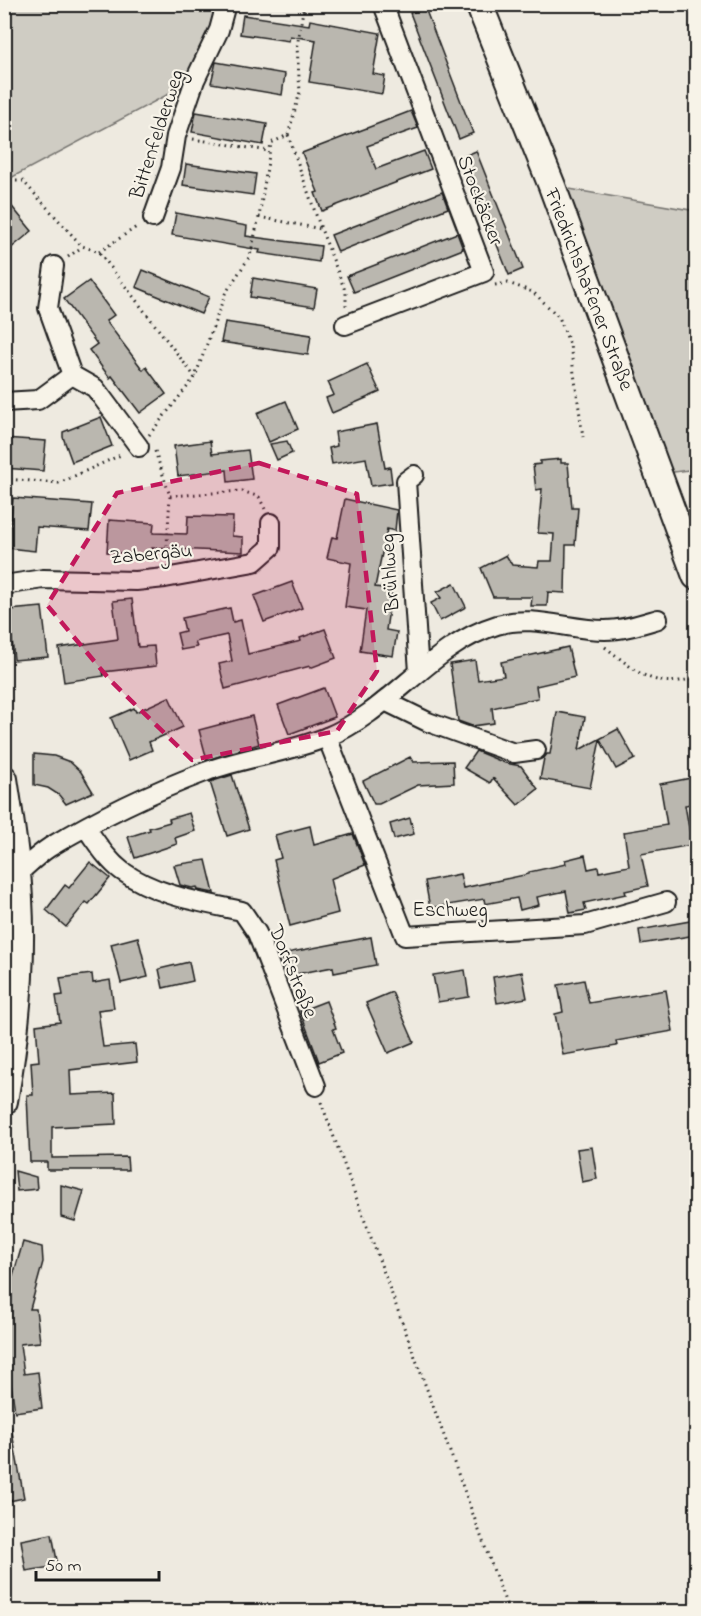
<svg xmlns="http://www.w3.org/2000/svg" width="701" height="1616" font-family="'Indie Flower',sans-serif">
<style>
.green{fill:#cfccc3;stroke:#767470;stroke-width:1.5}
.building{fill:#bab7af;stroke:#1c1c1c;stroke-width:1.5}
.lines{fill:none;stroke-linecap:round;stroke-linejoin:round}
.street-casing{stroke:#1c1c1c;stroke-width:22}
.secondary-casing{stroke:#1c1c1c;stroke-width:30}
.path{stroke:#1c1c1c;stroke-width:3;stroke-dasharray:1.5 4.5;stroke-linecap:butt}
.street{stroke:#f7f3e8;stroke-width:18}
.secondary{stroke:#f7f3e8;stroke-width:26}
.marked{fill:#c2185b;fill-opacity:0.2;stroke:#c2185b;stroke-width:4.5;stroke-dasharray:12 8;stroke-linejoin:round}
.labels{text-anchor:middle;stroke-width:4.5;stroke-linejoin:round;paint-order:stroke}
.street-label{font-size:21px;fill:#1c1c1c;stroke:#f7f3e8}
</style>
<rect width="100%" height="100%" fill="#eeeae0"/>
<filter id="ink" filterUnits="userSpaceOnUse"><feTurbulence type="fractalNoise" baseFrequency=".0167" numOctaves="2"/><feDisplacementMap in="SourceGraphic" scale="12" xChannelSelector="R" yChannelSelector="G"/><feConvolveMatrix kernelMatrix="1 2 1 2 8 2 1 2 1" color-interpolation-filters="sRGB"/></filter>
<g filter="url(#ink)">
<g class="green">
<polygon points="4,5 226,5 195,80 5,181"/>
<polygon points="552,186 696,211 696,469 659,474"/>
</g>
<g class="building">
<polygon points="425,8 473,133 459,139 410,13"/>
<polygon points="243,15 309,25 310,20 380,33 373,74 385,76 382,94 309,82 316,40 290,36 289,41 240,34"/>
<polygon points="216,62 285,74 282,95 211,83"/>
<polygon points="411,111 418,128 367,146 376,169 424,151 431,169 322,211 315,193 318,192 302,153"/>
<polygon points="196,112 267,124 263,145 192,132"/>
<polygon points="476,151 523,269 509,275 462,157"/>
<polygon points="186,164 256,174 253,195 183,185"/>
<polygon points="442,192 448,208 338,252 331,235"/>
<polygon points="4,197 32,231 4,254"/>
<polygon points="176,213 247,226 246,236 321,246 319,262 259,253 260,250 172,235"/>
<polygon points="457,233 463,249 354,292 347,276"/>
<polygon points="143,270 209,297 201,314 136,287"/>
<polygon points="253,278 317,289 314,307 250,297"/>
<polygon points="89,281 114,315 106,321 143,370 146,367 166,394 140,413 112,376 110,378 89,350 97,344 64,299"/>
<polygon points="225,322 311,335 308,355 221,342"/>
<polygon points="367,364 380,392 332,413 326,398 334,395 328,382"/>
<polygon points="286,401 298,429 269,442 257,413"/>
<polygon points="101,417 112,446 72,462 63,437 63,432"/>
<polygon points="377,424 385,468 390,467 392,483 371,486 366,458 332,464 329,448 337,446 335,432"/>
<polygon points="4,438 46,441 43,471 4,468"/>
<polygon points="210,441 212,454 248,450 252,479 228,482 227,470 178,476 174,446"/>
<polygon points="287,441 292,453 277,460 270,444"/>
<polygon points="561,459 561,463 568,463 572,508 578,508 575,545 566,545 565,593 548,592 547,606 531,606 532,597 493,597 481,568 506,555 512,565 538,567 539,561 552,561 554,534 538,533 542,489 536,490 533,465 540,464 540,461"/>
<polygon points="13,498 92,504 89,531 37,527 35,551 8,548"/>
<polygon points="345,499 397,510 395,531 387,529 375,587 392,589 386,630 397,632 393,656 360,651 366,610 345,607 351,563 327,558 332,537 337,538"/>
<polygon points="188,516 233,517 232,536 243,537 243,552 152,548 152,555 107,552 109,520 154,523 153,533 187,534"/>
<polygon points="292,582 302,608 264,622 254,596"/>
<polygon points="454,583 466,607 440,621 431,603 441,598 437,592"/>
<polygon points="132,599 138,647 154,646 156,666 103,672 104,676 64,682 59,648 118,639 113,601"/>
<polygon points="42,607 48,657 14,660 9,610"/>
<polygon points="230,608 233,622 241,620 248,654 301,641 300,638 325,629 336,658 310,668 310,666 225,689 219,664 232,661 227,635 195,642 197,647 181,650 177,633 185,631 182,618"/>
<polygon points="568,647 575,677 536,686 538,698 492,708 494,723 472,726 458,721 450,664 475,660 478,680 504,676 501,662"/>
<polygon points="324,688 335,717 289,734 278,705"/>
<polygon points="169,697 183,727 149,742 152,750 129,760 111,718 134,708 136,712"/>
<polygon points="557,712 585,717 579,750 618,729 635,759 616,769 600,740 590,788 540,779 544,758 547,754 550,754"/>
<polygon points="252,716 259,744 207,760 199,730"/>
<polygon points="476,751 505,763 521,766 538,789 518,805 493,778 490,783 464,768"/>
<polygon points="34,754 54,756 70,762 81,772 93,792 66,804 59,795 48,788 34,785"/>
<polygon points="410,757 413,762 453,761 454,783 418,785 379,804 374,804 363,781"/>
<polygon points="232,775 249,829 227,836 210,782"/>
<polygon points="691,778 696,803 685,805 692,845 641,854 648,886 625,891 626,894 584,903 586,910 570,913 566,891 537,897 539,905 520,910 517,898 485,904 484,899 430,908 425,881 460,874 463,888 529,874 529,872 566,864 565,860 585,855 588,869 598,867 599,872 629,866 624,832 667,825 660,784"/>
<polygon points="189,813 195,831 175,838 177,844 135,858 128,837 150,830 149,828 170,822 169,819"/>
<polygon points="410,818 414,834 394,839 390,824"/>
<polygon points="310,826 314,845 353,834 365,865 330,879 338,913 290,926 274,860 281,858 275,835"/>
<polygon points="206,860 214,893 198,890 197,887 192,888 180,885 174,865"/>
<polygon points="90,862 110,878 89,904 86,902 66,927 46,910 65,885 69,888"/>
<polygon points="696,920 696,935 641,944 639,930"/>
<polygon points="138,937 148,977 121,983 111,944"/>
<polygon points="371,937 376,965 334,973 333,967 286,976 281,954"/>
<polygon points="189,962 193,981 163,988 159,969"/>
<polygon points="465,970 469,997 438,1002 433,975"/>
<polygon points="522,972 527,998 497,1003 493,977"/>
<polygon points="92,974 93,983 110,980 114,1008 98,1010 103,1047 135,1044 137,1062 70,1070 71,1095 115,1093 116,1124 52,1127 52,1158 127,1157 128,1170 47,1170 47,1162 30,1162 27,1095 33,1095 31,1062 39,1061 36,1025 60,1022 56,996 63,995 60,978"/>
<polygon points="584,980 589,1003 666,990 673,1031 616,1041 617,1046 563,1055 555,1014 563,1012 558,985"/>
<polygon points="392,992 414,1042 388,1053 366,1003"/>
<polygon points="326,1001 336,1028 333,1029 342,1053 319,1062 300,1011"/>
<polygon points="592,1147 597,1179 582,1182 577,1149"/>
<polygon points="15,1171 36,1177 37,1189 17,1191"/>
<polygon points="61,1185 84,1191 75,1221 61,1217"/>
<polygon points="23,1242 42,1247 43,1262 30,1309 36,1309 40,1342 20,1344 24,1374 38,1372 42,1408 15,1412 4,1334 4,1274 13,1276"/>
<polygon points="11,1427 24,1498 4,1502 4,1428"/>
<polygon points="52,1534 58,1566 26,1571 21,1540"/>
</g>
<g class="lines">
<g class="street-casing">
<g id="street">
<polyline points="153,218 171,168 176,136 195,80 219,30 226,4"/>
<polyline points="345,325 484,272 383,4"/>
<polyline points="72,375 95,388 139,447"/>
<polyline points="4,402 38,400 72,375 48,308 54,266"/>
<polyline points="414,475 406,481 419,672"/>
<polyline points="4,585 43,579 136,581 165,578 254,562 271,547 271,523"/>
<polyline points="385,701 428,722 514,753 536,750"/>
<polyline points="327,737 405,936 585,925 666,902"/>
<path d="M 86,828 C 97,843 107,860 122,871 C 157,896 201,902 242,911 L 257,933 L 316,1086"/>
<path d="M 4,885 C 20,873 33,858 50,847 C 98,818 152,792 205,772 C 244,757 288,753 327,737 C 391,711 431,645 497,625 C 533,614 569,630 605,630 C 623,630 641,624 658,619"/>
</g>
</g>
<g class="secondary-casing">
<g id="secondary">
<polyline points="479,4 552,186 696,576"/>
<path d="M 4,779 C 10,819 17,859 19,899 C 23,968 16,1034 4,1101"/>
</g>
</g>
<g class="path">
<polyline points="288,135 321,229"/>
<polyline points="193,139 269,151"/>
<polyline points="4,181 23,181 82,246 99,252 195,377"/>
<polyline points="259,217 321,229 346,293 346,306"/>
<polyline points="99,252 138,226"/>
<polyline points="68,257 82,247"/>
<polyline points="495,285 508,283 533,292 559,317 570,345 583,437"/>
<polyline points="149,435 195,377 225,294 250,256 259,217 271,143 288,135 300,92 297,47 304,4"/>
<polyline points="155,451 170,496 166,562"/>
<polyline points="4,479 59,483 123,454"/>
<polyline points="170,496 242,491 259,497 265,509"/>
<path d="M 605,647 C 639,673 651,689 696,678"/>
<polyline points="321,1102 509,1612"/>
</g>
<use href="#street" class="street"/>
<use href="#secondary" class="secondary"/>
</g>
</g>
<path class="marked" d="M 259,463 L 357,494 L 377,671 L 337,731 L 192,760 L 110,680 L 47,605 L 117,493 Z"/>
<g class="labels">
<g class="street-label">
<text transform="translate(156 134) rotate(-72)" y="7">Bittenfelderweg</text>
<text transform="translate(481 200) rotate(69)" y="7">Stockäcker</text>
<text transform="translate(590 289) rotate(69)" y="7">Friedrichshafener Straße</text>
<text transform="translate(151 553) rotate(-5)" y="7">Zabergäu</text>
<text transform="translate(389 573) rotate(-94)" y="7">Brühlweg</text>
<text x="450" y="916">Eschweg</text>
<text transform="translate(294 971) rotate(68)" y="7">Dorfstraße</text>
</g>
</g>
<rect width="701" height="1616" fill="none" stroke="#f7f3e8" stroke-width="24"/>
<rect x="12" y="12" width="677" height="1592" fill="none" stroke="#1c1c1c" stroke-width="2" filter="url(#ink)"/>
<path d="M36 1571v9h123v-9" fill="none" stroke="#1c1c1c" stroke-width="3"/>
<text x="45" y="1571" font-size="18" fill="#1c1c1c" stroke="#f7f3e8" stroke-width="4.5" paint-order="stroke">50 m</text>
</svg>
